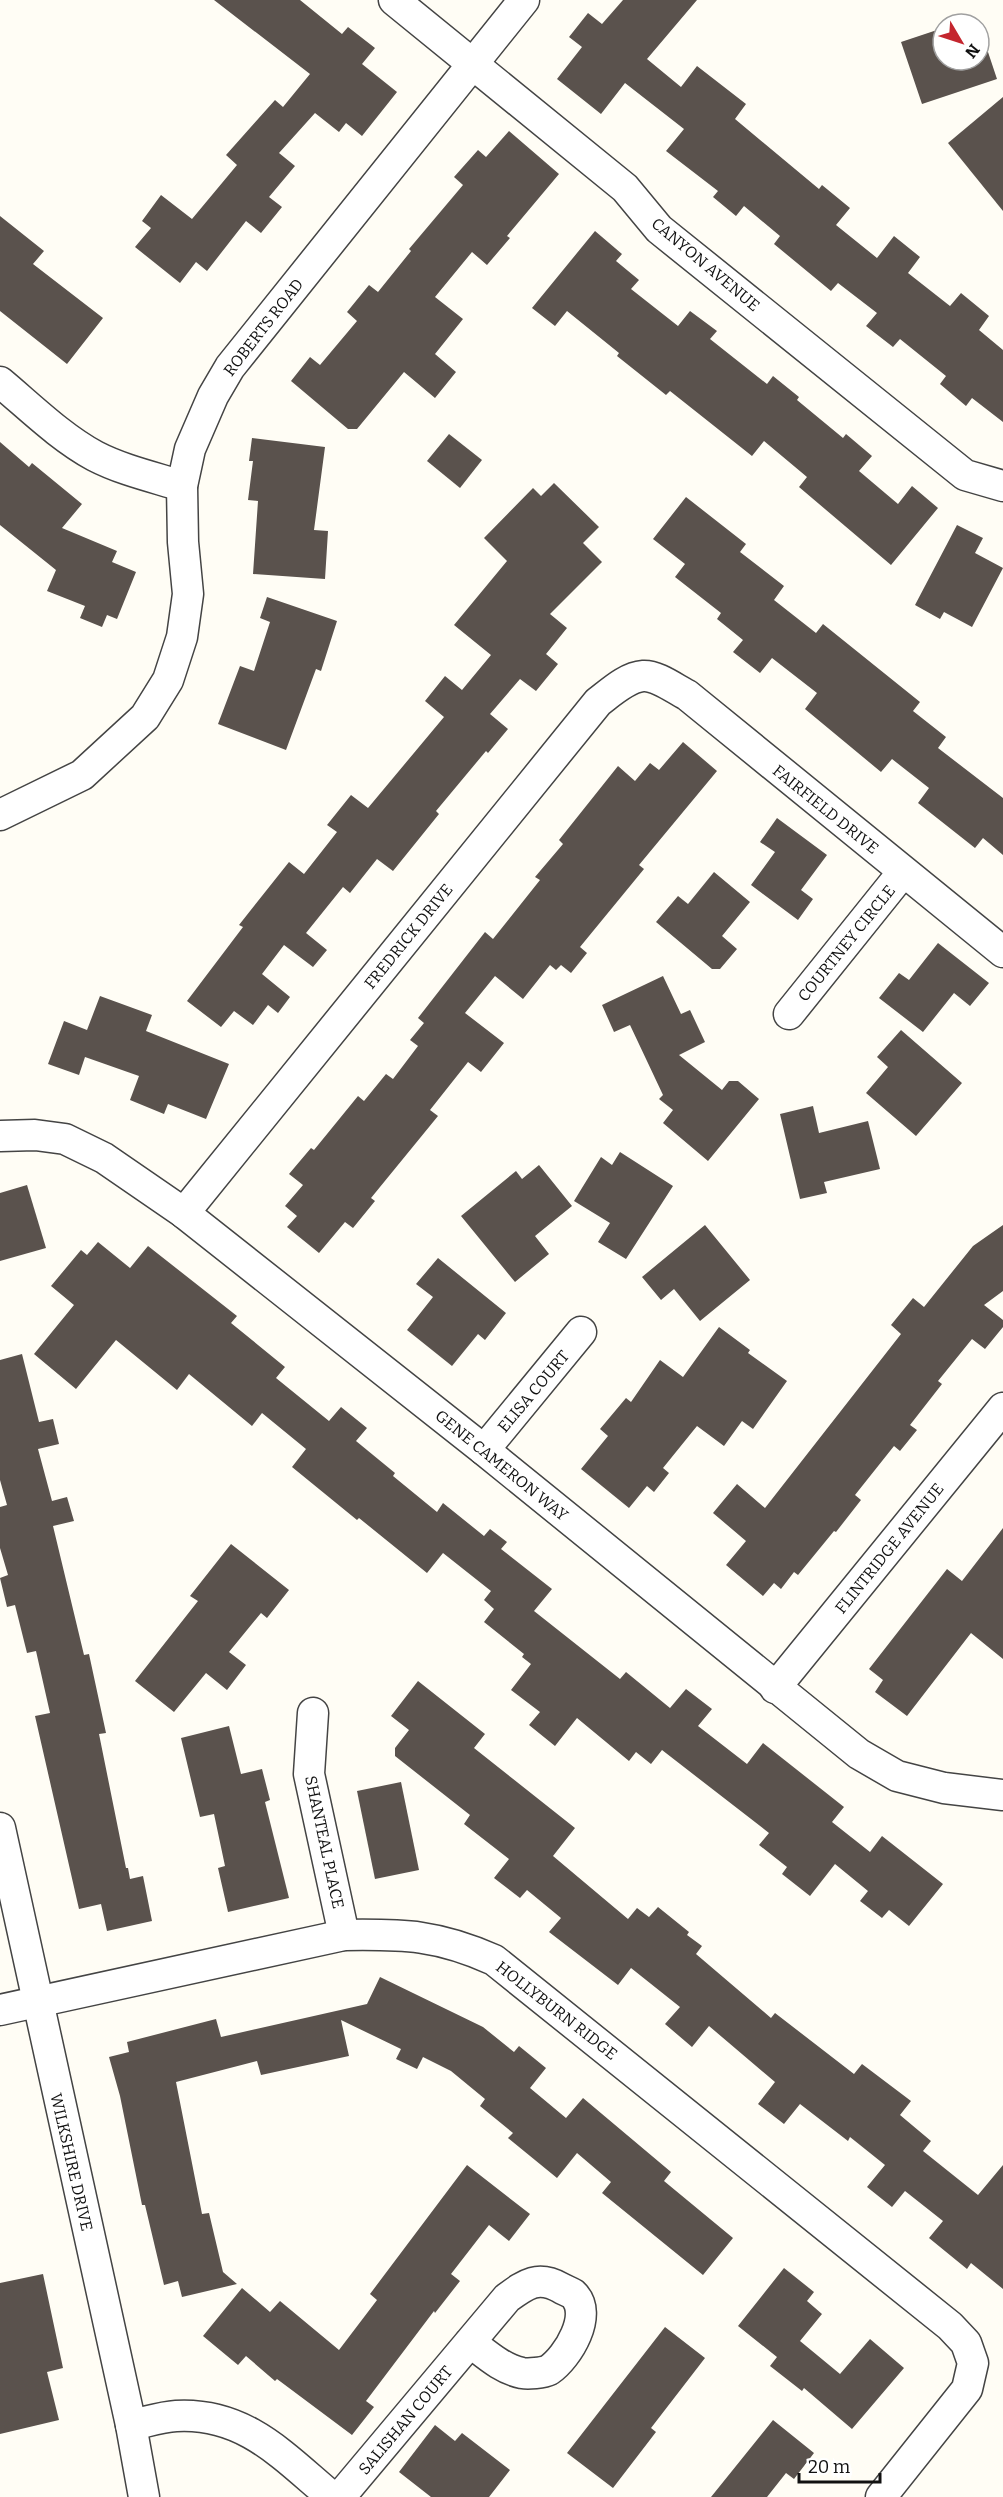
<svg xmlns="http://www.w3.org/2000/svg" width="1003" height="2497" font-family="Bitter,serif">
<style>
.building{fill:#5a524d}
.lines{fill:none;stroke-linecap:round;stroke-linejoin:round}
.minor-casing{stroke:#444;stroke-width:33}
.minor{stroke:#fff;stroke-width:30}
.labels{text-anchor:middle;stroke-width:6;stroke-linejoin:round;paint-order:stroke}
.street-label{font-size:16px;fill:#111;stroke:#fff}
</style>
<rect width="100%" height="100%" fill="#fffdf5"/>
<g class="building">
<polygon points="214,0 300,0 342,34 348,27 375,48 362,64 397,92 362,136 346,123 339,132 315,113 279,153 295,166 269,197 282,207 261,233 246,221 207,271 196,262 180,283 135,247 151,228 142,221 161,195 192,219 237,165 226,155 275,100 283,107 310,74"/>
<polygon points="623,0 697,0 647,59 681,87 697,66 746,104 735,119 819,189 822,185 850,208 836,225 877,258 894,236 920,257 908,273 950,306 961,293 989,316 979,330 1003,350 1003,422 972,398 966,406 940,384 946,376 900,339 893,347 866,326 877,313 838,283 831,291 774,244 780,236 744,206 736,216 713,197 718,191 666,151 684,129 625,83 601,114 557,79 582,47 569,37 588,13 602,24"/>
<polygon points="943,28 943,60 979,60 979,52 987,49 997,79 922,104 901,42"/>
<polygon points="1003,97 1003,211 948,143"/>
<polygon points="509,131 559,174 507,236 510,238 487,265 472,252 435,297 463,319 435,354 456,372 435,398 404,372 357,429 348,429 291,381 310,357 320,365 357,321 347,312 369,285 378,292 411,251 409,249 463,185 454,177 478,150 486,157"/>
<polygon points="0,216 44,251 33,264 103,318 67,364 0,311"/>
<polygon points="595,231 622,254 616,261 639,280 631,289 678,326 690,311 717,331 710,339 767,384 773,376 799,397 797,400 843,438 846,434 872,456 859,471 898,504 912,486 938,508 891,565 799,487 807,477 764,441 752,456 670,391 666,395 617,356 619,353 567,311 555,326 532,308"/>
<polygon points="449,434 482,460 460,488 427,461"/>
<polygon points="252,438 325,447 314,530 328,531 325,579 253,574 258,501 248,500 253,461 249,461"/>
<polygon points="0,442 29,467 32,463 82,504 62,528 117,551 112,562 136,572 117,619 107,615 102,627 80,618 85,606 47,591 56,570 0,525"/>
<polygon points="554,483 599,527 583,543 602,562 550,614 567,628 546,654 558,664 536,691 520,679 490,714 508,729 488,753 486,751 436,811 439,814 393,871 377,859 350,893 343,887 306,933 327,950 313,967 284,945 262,974 290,997 278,1013 268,1005 253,1025 234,1011 221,1027 187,1001 243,927 239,925 289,862 304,874 337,832 327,825 351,795 368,808 444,717 425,701 445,676 462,690 491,655 454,625 507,561 484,538 533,488 541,496"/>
<polygon points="686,497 746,544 740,552 784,586 774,600 816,633 823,624 920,702 913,711 946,737 938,748 1003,798 1003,855 983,838 975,848 918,803 929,788 892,759 881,772 805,709 817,693 772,658 760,673 733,652 743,640 717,619 721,613 675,577 685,564 653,539"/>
<polygon points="957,525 983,538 975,553 1003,568 972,627 944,612 940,619 915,605"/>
<polygon points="267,597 337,621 321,671 316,669 286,750 218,724 240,666 254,671 270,622 260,618"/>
<polygon points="683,742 717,771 639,865 644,869 580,947 587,953 571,973 561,965 556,970 550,965 523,999 495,976 465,1013 504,1043 481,1072 468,1062 430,1110 438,1116 371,1198 375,1201 353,1228 345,1222 319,1253 287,1227 297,1216 285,1206 303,1185 289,1174 311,1148 314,1150 358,1096 364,1101 386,1074 393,1079 418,1046 410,1040 424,1023 418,1018 485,932 493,939 540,880 535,877 563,844 559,840 618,766 635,781 650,763 659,770"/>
<polygon points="777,818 827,855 801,890 813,899 798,920 751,885 775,852 760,842"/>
<polygon points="714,872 750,902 722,936 737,949 720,969 712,969 656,922 678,896 688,904"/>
<polygon points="938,943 989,983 970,1006 954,993 923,1032 879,998 899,973 909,980"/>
<polygon points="663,976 681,1014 690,1010 705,1042 679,1055 722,1090 729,1081 738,1081 759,1099 708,1161 663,1123 673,1110 659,1099 663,1095 630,1025 614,1032 602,1005"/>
<polygon points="100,996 152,1015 146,1031 229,1064 206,1119 168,1104 164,1114 130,1100 139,1076 85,1057 79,1075 48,1064 64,1021 87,1030"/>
<polygon points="901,1030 962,1083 916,1136 866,1093 888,1067 877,1057"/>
<polygon points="813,1106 819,1133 868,1121 880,1169 824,1182 827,1193 800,1199 780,1114"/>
<polygon points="620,1152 673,1186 626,1259 598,1242 610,1223 574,1201 601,1157 612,1165"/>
<polygon points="539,1165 572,1206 535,1236 549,1254 515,1282 461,1216 516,1171 522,1179"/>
<polygon points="27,1185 46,1248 0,1261 0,1193"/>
<polygon points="705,1225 750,1280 700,1321 674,1289 661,1300 642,1277"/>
<polygon points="1003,1225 1003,1291 984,1305 1003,1320 1003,1327 985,1349 972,1339 938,1381 942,1384 910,1425 917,1430 900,1451 894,1446 855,1495 861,1500 836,1532 834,1531 798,1575 794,1572 781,1589 774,1583 763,1596 726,1565 746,1541 713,1513 737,1484 765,1508 901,1334 891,1325 913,1298 924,1307 973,1246"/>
<polygon points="98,1242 130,1268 148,1246 237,1316 231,1323 285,1367 276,1378 329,1421 341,1407 367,1428 356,1441 395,1473 393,1476 437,1512 443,1503 484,1536 490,1529 507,1542 501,1549 552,1589 534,1611 620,1679 626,1672 670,1708 686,1689 712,1709 698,1726 747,1764 763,1743 844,1807 832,1822 870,1852 882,1836 943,1884 909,1926 889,1910 882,1918 860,1901 868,1891 835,1864 810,1896 782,1874 787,1867 759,1845 769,1833 662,1750 651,1764 636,1752 629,1761 577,1718 555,1746 529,1725 540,1712 511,1690 531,1664 522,1657 524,1654 484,1622 494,1609 484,1600 491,1591 443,1553 427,1573 359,1518 357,1520 292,1467 306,1449 262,1413 252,1426 189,1374 177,1390 116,1340 76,1389 34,1354 74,1305 51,1286 81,1250 87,1255"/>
<polygon points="438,1258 506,1313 485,1340 478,1334 452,1366 407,1330 433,1297 416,1284"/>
<polygon points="719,1327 750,1350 748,1353 787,1381 753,1429 742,1421 724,1446 697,1426 663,1468 669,1473 654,1492 647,1486 629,1508 581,1469 608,1436 600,1429 626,1398 631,1402 660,1360 683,1377"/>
<polygon points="22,1354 39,1422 53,1419 59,1444 38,1449 52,1501 67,1497 74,1521 53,1526 84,1655 89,1654 106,1733 99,1734 126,1868 128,1868 130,1879 143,1876 152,1921 107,1931 101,1904 79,1909 35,1716 50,1713 36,1651 27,1653 15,1605 7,1607 0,1578 8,1575 0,1548 0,1507 7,1505 0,1480 0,1360"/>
<polygon points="1003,1528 1003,1659 971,1633 907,1716 875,1692 883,1680 869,1669 947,1569 962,1581"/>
<polygon points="231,1544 289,1590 267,1618 261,1613 229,1652 246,1665 227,1690 206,1673 174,1712 135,1681 198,1601 190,1596"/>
<polygon points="418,1681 485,1734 474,1748 575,1828 553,1856 628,1919 637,1908 649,1917 658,1907 689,1932 687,1935 702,1946 696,1954 771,2018 775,2013 854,2074 862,2064 911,2101 900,2115 931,2141 923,2151 978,2195 1003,2165 1003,2289 971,2263 967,2269 929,2238 943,2221 905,2191 892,2207 867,2187 885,2165 850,2137 848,2141 800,2104 784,2124 758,2104 775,2082 709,2026 692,2047 665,2024 680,2007 631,1968 618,1985 549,1932 561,1918 527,1890 520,1898 494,1878 509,1859 464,1824 470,1815 395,1756 395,1748 409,1730 391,1716"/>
<polygon points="229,1726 241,1774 262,1769 270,1800 265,1802 289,1898 228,1912 218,1868 225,1866 214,1814 200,1817 181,1738"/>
<polygon points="401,1782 419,1870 375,1879 357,1791"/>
<polygon points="380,1977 483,2027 514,2052 519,2046 546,2068 530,2088 566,2118 583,2098 671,2172 664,2181 733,2238 703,2275 602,2193 611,2182 577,2153 557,2178 508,2138 513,2133 480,2106 485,2099 451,2071 423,2057 417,2069 396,2059 401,2049 341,2020 349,2056 261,2075 257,2061 176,2082 202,2214 209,2213 223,2272 237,2284 182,2297 178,2281 164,2285 145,2205 142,2205 120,2096 109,2057 129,2052 127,2042 216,2019 221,2037 367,2004"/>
<polygon points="467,2165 530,2214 509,2241 489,2225 451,2274 460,2281 435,2313 434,2311 366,2401 374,2407 352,2435 277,2379 275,2381 246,2356 238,2365 203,2336 242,2288 270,2312 280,2301 339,2350 377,2300 370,2294"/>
<polygon points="784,2268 814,2292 807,2301 822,2314 800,2341 840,2374 870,2339 904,2368 852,2429 804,2388 802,2391 770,2366 777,2357 738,2326"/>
<polygon points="43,2274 63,2368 47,2372 59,2420 0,2434 0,2283"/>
<polygon points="665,2327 705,2358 651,2428 656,2432 613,2488 567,2453"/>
<polygon points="773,2420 814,2453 794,2479 786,2473 767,2497 711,2497"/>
<polygon points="435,2425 455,2441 462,2433 510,2470 489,2497 431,2497 399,2472"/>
</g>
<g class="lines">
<g class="minor-casing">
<g id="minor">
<polyline points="394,0 625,188 659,229 965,475 1003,486"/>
<path d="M 0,382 C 30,407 60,437 95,456 C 122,470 153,477 182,486"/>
<polyline points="0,815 82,775 145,717 168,680 182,637 188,594 183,542 182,486 190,449 213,396 230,367 524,0"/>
<polyline points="789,1014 903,872"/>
<polyline points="0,1136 35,1135 65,1139 104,1158 184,1213 484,1450 859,1754 897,1776 944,1788 1003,1795"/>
<path d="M 184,1213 L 598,702 C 610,693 627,677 643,676 C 657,675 675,689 687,695 L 1003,952"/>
<polyline points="484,1450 581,1332"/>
<polyline points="775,1688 1003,1408"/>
<polyline points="313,1713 309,1774 344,1935"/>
<polyline points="0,1828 131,2425 144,2497"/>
<path d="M 0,2010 L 344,1935 C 405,1934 438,1935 494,1960 L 950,2326 L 966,2343 L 973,2363 L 967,2389 L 881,2497"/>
<path d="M 131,2425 C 146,2422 161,2417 176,2416 C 245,2412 284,2457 332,2497"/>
<path d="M 340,2497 L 507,2298 C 526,2284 538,2275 561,2288 C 564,2290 570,2292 573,2294 C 594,2314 568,2357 549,2370 C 543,2373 528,2374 522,2373 C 502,2369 486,2354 470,2342"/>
</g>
</g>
<use href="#minor" class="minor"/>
</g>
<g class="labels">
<g class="street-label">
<text transform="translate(706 264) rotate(40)" y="6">CANYON AVENUE</text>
<text transform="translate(263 327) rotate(-52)" y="6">ROBERTS ROAD</text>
<text transform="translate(826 809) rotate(39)" y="6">FAIRFIELD DRIVE</text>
<text transform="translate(408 936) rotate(-51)" y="6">FREDRICK DRIVE</text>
<text transform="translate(846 943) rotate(-51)" y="6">COURTNEY CIRCLE</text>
<text transform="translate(533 1391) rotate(-50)" y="6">ELISA COURT</text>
<text transform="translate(502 1465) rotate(39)" y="6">GENE CAMERON WAY</text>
<text transform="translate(889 1548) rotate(-51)" y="6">FLINTRIDGE AVENUE</text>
<text transform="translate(325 1842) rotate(78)" y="6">SHANTEAL PLACE</text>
<text transform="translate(557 2010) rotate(38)" y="6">HOLLYBURN RIDGE</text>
<text transform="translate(72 2162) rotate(77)" y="6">WILKSHIRE DRIVE</text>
<text transform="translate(405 2420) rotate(-50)" y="6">SALISHAN COURT</text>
</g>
</g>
<g transform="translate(961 42) rotate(129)"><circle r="28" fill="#ffffff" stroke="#a0a0a0" stroke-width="1.5"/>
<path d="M0-4.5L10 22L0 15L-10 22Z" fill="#c4262e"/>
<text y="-9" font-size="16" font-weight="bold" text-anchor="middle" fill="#111111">N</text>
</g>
<path d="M799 2473v9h81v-9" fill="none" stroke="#111111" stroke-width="3"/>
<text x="808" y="2473" font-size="18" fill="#111111" stroke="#ffffff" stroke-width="4.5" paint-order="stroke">20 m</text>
</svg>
